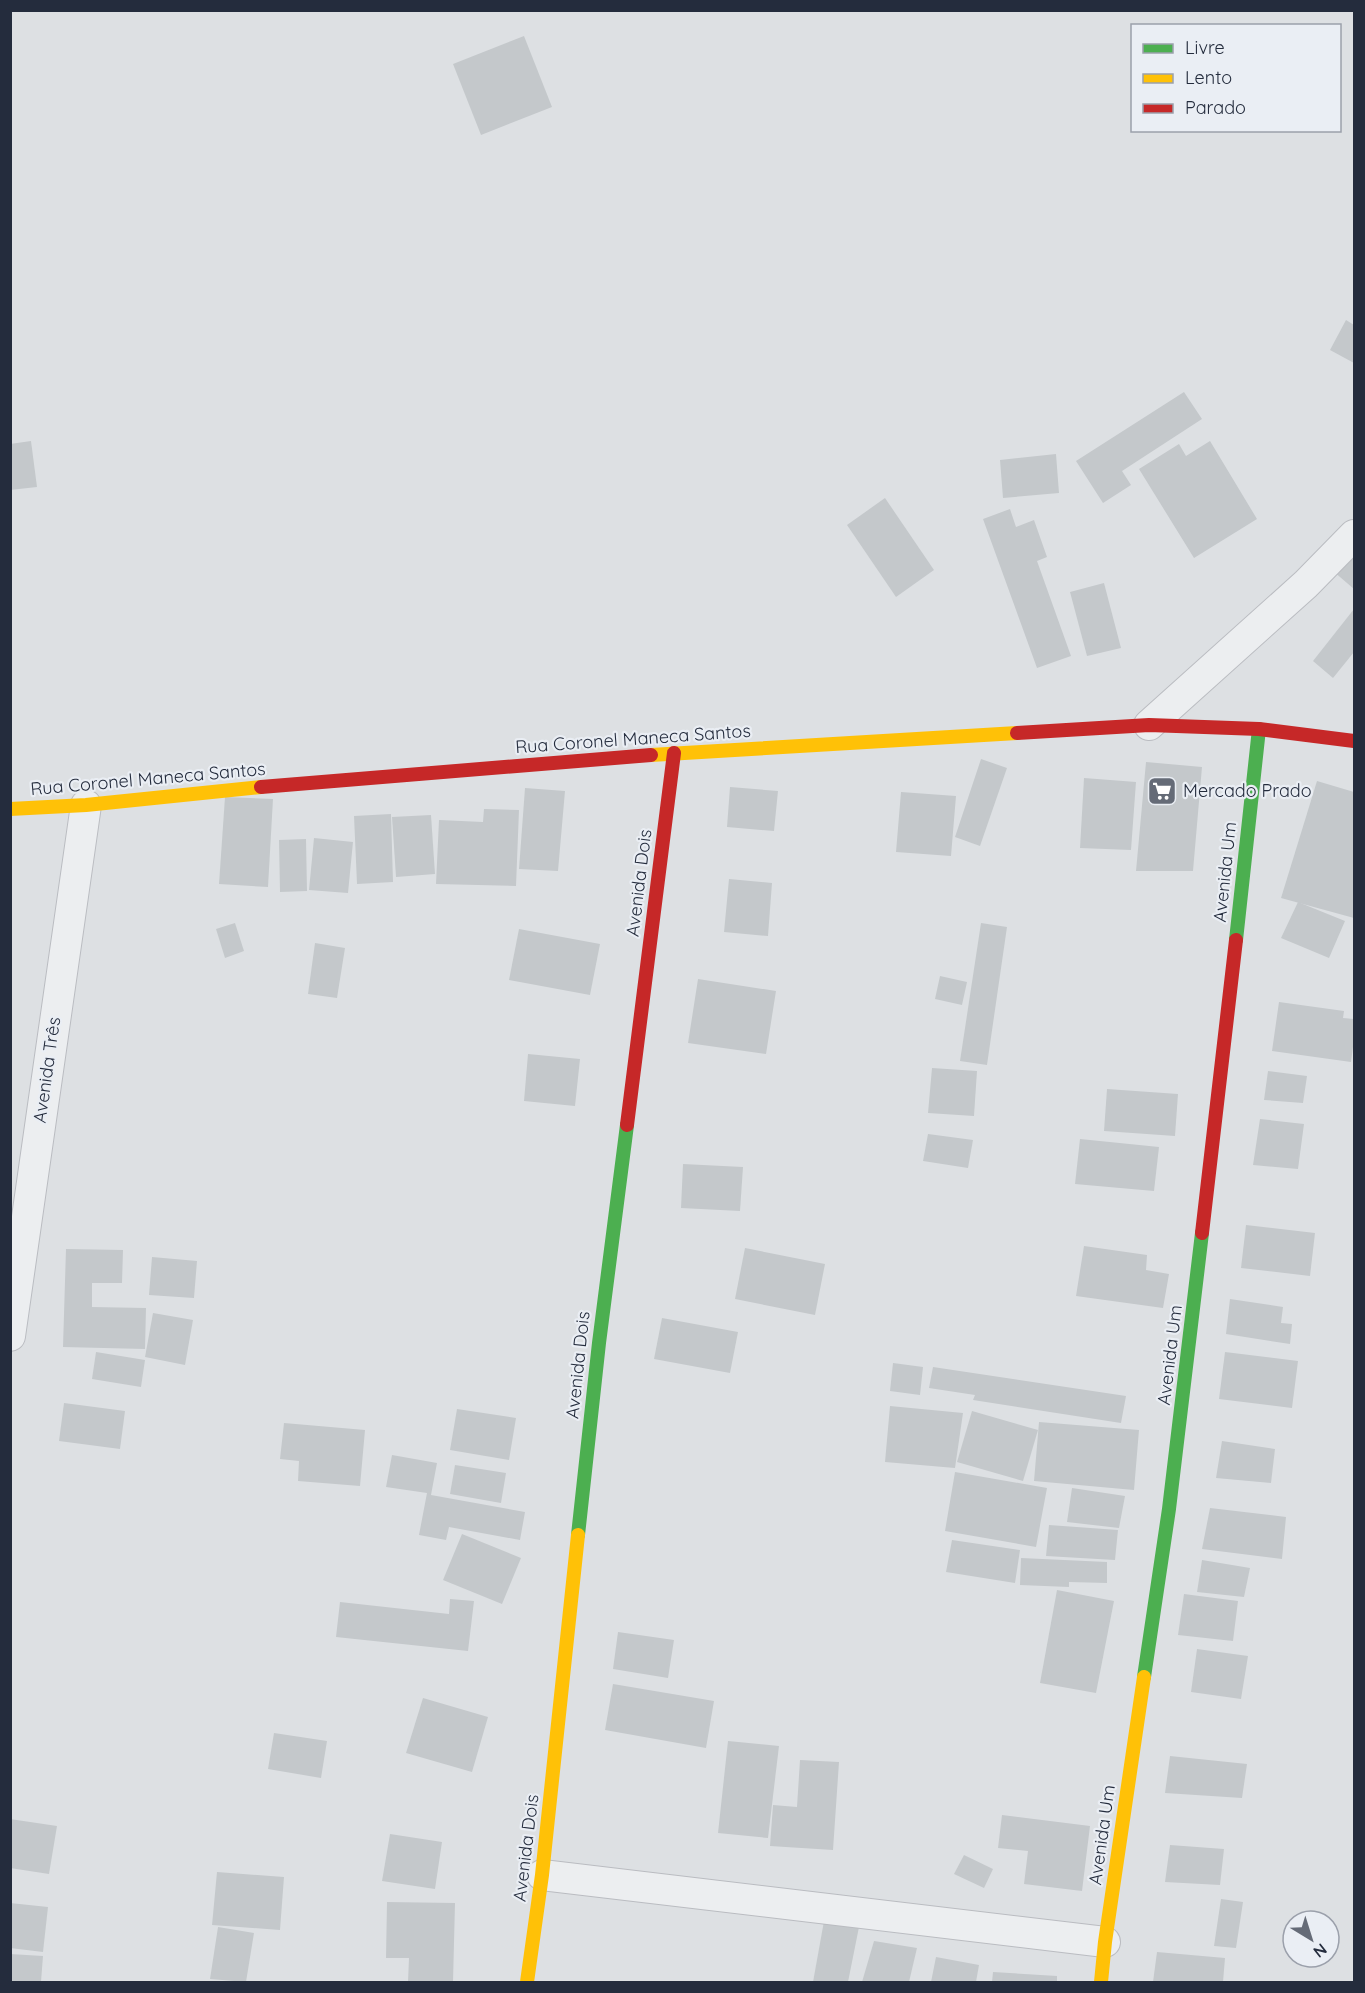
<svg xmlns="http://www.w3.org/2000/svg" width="1365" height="1993" font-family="Quicksand,sans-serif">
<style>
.building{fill:#c4c8cb}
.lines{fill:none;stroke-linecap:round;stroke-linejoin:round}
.street-casing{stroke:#babcc1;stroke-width:32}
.street{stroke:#eceef0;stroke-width:30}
.fast{stroke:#4caf50;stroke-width:14}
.slow{stroke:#ffc107;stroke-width:14}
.jam{stroke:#c62828;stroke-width:14}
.labels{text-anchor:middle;stroke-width:4.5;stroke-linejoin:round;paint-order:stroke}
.street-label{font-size:18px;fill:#242c3d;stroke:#eaeef4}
.poi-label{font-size:18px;fill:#242c3d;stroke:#eaeef4;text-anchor:start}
</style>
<rect width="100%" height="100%" fill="#dde0e3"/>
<g class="building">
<polygon points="524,36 552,107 481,135 453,64"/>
<polygon points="1346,320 1354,325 1354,363 1330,350"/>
<polygon points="1184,392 1202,419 1122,471 1131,485 1103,503 1076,461"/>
<polygon points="31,441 37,487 10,490 10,444"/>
<polygon points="1210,441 1257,519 1194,558 1139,469 1179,444 1186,456"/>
<polygon points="1056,454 1059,493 1003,498 1000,460"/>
<polygon points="885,498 934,570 896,597 847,525"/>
<polygon points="1010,509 1016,527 1034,520 1047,557 1037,561 1071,656 1037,668 983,519"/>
<polygon points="1354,546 1354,589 1333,571"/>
<polygon points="1104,583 1121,648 1087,656 1070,592"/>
<polygon points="1354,609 1354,652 1333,678 1313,661"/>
<polygon points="981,759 1007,768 980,846 955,837"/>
<polygon points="1146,762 1202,767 1193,871 1136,871"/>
<polygon points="1084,778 1136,782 1131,850 1080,848"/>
<polygon points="1317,781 1354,792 1354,918 1281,898"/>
<polygon points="730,787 778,791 774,831 727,827"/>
<polygon points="525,788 565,791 558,871 519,869"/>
<polygon points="901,792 956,796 951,856 896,852"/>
<polygon points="225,797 273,799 268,887 219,884"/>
<polygon points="484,809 519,810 516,886 436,884 439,820 483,822"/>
<polygon points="391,814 393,882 357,884 354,816"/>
<polygon points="431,815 435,874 396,877 392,817"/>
<polygon points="314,838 353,842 348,893 309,890"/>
<polygon points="306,839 307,891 280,892 279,840"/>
<polygon points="729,879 772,883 768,936 724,932"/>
<polygon points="1298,902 1345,921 1329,958 1281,938"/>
<polygon points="235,923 244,951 225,958 216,929"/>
<polygon points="981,923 1007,927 987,1065 960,1061"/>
<polygon points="519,929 600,944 590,995 509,980"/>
<polygon points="315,943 345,948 337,998 308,994"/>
<polygon points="940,976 967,982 962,1005 935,999"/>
<polygon points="698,979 776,991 766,1054 688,1043"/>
<polygon points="1279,1002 1344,1011 1343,1018 1354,1019 1354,1039 1351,1062 1272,1051"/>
<polygon points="528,1054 580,1059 575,1106 524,1101"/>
<polygon points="932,1068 977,1071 974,1116 928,1113"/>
<polygon points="1268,1071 1307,1076 1303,1103 1264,1100"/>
<polygon points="1107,1089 1178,1094 1175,1136 1104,1131"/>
<polygon points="1260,1119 1304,1124 1298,1169 1253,1165"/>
<polygon points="928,1134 973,1140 968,1168 923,1161"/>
<polygon points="1080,1139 1159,1147 1154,1191 1075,1184"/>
<polygon points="683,1164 743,1167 740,1211 681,1208"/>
<polygon points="1246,1225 1315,1233 1310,1276 1241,1268"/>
<polygon points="1084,1246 1147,1255 1146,1270 1169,1274 1163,1308 1076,1296"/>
<polygon points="745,1248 825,1264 815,1315 735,1299"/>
<polygon points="66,1249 123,1250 122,1283 92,1283 92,1307 146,1308 145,1349 63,1347"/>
<polygon points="152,1257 197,1261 194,1298 149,1295"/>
<polygon points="1230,1299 1283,1307 1281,1323 1292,1324 1290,1344 1226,1334"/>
<polygon points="153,1313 193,1320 185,1365 145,1357"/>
<polygon points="662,1318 738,1332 730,1373 654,1359"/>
<polygon points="96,1352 145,1360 141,1387 92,1379"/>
<polygon points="1225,1352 1298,1361 1292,1408 1219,1399"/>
<polygon points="893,1363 923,1367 920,1395 890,1391"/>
<polygon points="933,1367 1126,1396 1121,1423 973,1400 975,1395 929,1388"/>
<polygon points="64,1403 125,1411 120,1449 59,1441"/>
<polygon points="890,1406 963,1413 955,1468 885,1462"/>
<polygon points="457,1409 516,1418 509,1460 450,1450"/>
<polygon points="972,1411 1038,1430 1023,1481 957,1462"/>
<polygon points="1039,1422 1139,1430 1134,1490 1034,1481"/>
<polygon points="284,1423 365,1430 360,1486 298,1481 299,1461 280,1459"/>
<polygon points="1222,1441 1275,1449 1271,1483 1216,1478"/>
<polygon points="392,1455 437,1463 431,1495 525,1512 520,1540 449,1527 446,1540 419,1535 427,1493 386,1487"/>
<polygon points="455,1465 506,1473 501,1503 450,1494"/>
<polygon points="955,1472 1047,1488 1036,1547 945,1531"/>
<polygon points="1072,1488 1125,1496 1119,1528 1067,1522"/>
<polygon points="1210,1508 1286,1517 1282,1559 1202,1549"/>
<polygon points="1049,1525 1118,1530 1115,1560 1046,1556"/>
<polygon points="462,1534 521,1558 502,1604 443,1580"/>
<polygon points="952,1540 1020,1550 1015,1583 946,1572"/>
<polygon points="1021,1558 1107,1562 1107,1583 1069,1582 1069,1587 1020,1585"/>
<polygon points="1202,1560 1250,1568 1244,1597 1197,1592"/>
<polygon points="1057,1590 1114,1601 1096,1693 1040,1683"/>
<polygon points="1184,1594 1238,1601 1233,1641 1178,1635"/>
<polygon points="450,1599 474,1601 468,1651 336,1637 340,1602 449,1614"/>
<polygon points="618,1632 674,1640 668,1678 613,1669"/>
<polygon points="1197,1649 1248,1656 1241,1699 1191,1692"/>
<polygon points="613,1684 714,1701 706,1748 605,1730"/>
<polygon points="423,1698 488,1717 472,1772 406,1753"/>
<polygon points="274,1733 327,1741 321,1778 268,1769"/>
<polygon points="728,1741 779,1746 768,1838 718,1833"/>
<polygon points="1170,1756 1247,1764 1242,1798 1165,1793"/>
<polygon points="800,1760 839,1762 833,1850 770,1846 773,1805 797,1807"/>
<polygon points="1002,1815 1090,1826 1082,1891 1024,1884 1028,1851 998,1848"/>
<polygon points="10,1819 57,1826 49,1874 10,1868"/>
<polygon points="390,1834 442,1842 435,1889 382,1881"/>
<polygon points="1170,1845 1224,1849 1220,1885 1165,1882"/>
<polygon points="964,1855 993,1869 984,1888 954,1874"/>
<polygon points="217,1872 284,1877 280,1930 212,1925"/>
<polygon points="1221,1899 1243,1902 1236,1948 1214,1946"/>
<polygon points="387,1902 455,1903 453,1982 408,1982 409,1958 386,1958"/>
<polygon points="10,1903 48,1907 43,1952 10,1948"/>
<polygon points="824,1921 859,1927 848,1982 813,1982"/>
<polygon points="218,1927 254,1933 246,1982 210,1979"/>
<polygon points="874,1941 917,1948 909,1982 862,1982"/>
<polygon points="1157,1952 1225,1958 1223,1982 1153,1982"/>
<polygon points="10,1954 43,1956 41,1982 10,1982"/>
<polygon points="936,1957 979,1965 976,1982 931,1982"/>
<polygon points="993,1972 1057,1976 1057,1982 992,1982"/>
</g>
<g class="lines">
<g class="street-casing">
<g id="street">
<polyline points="1149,725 1306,584 1354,535"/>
<polyline points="10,1336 86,805"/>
<polyline points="542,1875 1105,1942"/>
</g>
</g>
<use href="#street" class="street"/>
<g class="fast">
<polyline points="1236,940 1259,729"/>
<polyline points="578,1535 599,1343 627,1125"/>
<polyline points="1144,1677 1169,1509 1202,1233"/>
</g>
<g class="slow">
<polyline points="651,755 1017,733"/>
<polyline points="10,809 86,805 261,787"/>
<polyline points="527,1982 542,1875 578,1535"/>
<polyline points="1101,1982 1105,1942 1144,1677"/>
</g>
<g class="jam">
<polyline points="1017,733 1149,725 1259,729 1354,741"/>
<polyline points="261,787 651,755"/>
<polyline points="627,1125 674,753"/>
<polyline points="1202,1233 1236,940"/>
</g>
</g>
<defs>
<g id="supermarket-square" transform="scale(1.5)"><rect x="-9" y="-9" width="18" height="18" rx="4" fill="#656b77" stroke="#eaeef4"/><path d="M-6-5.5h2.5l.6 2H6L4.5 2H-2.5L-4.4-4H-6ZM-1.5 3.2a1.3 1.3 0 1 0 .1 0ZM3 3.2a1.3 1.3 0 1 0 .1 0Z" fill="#fff"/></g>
</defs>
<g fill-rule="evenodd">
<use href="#supermarket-square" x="1162" y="791"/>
</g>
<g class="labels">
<g class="street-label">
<text transform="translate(633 739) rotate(-4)" y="6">Rua Coronel Maneca Santos</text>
<text transform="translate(148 779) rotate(-5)" y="6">Rua Coronel Maneca Santos</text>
<text transform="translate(1225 872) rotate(-84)" y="6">Avenida Um</text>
<text transform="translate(639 883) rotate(-83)" y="6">Avenida Dois</text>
<text transform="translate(47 1070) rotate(-82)" y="6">Avenida Três</text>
<text transform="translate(1170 1355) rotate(-83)" y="6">Avenida Um</text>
<text transform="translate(578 1365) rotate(-84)" y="6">Avenida Dois</text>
<text transform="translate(1102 1835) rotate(-82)" y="6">Avenida Um</text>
<text transform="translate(526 1848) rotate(-83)" y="6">Avenida Dois</text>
</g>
<g class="poi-label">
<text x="1183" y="797">Mercado Prado</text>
</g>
</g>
<rect width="1365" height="1993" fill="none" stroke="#242c3d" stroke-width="24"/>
<rect x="1131" y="24" width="210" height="108" fill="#eaeef4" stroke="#9ba0ab" stroke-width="1.5"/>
<rect x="1143" y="44" width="30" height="9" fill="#4caf50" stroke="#9ba0ab" stroke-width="1.5"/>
<text x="1185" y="54" font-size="18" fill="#242c3d">Livre</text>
<rect x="1143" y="74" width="30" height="9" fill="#ffc107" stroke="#9ba0ab" stroke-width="1.5"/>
<text x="1185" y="84" font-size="18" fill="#242c3d">Lento</text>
<rect x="1143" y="104" width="30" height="9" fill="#c62828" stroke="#9ba0ab" stroke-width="1.5"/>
<text x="1185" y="114" font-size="18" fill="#242c3d">Parado</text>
<g transform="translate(1311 1939) rotate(142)"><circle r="28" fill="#eaeef4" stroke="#9ba0ab" stroke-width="1.5"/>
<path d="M0-4.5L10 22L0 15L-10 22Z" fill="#656b77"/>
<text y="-9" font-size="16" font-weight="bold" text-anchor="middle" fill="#242c3d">N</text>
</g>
</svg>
